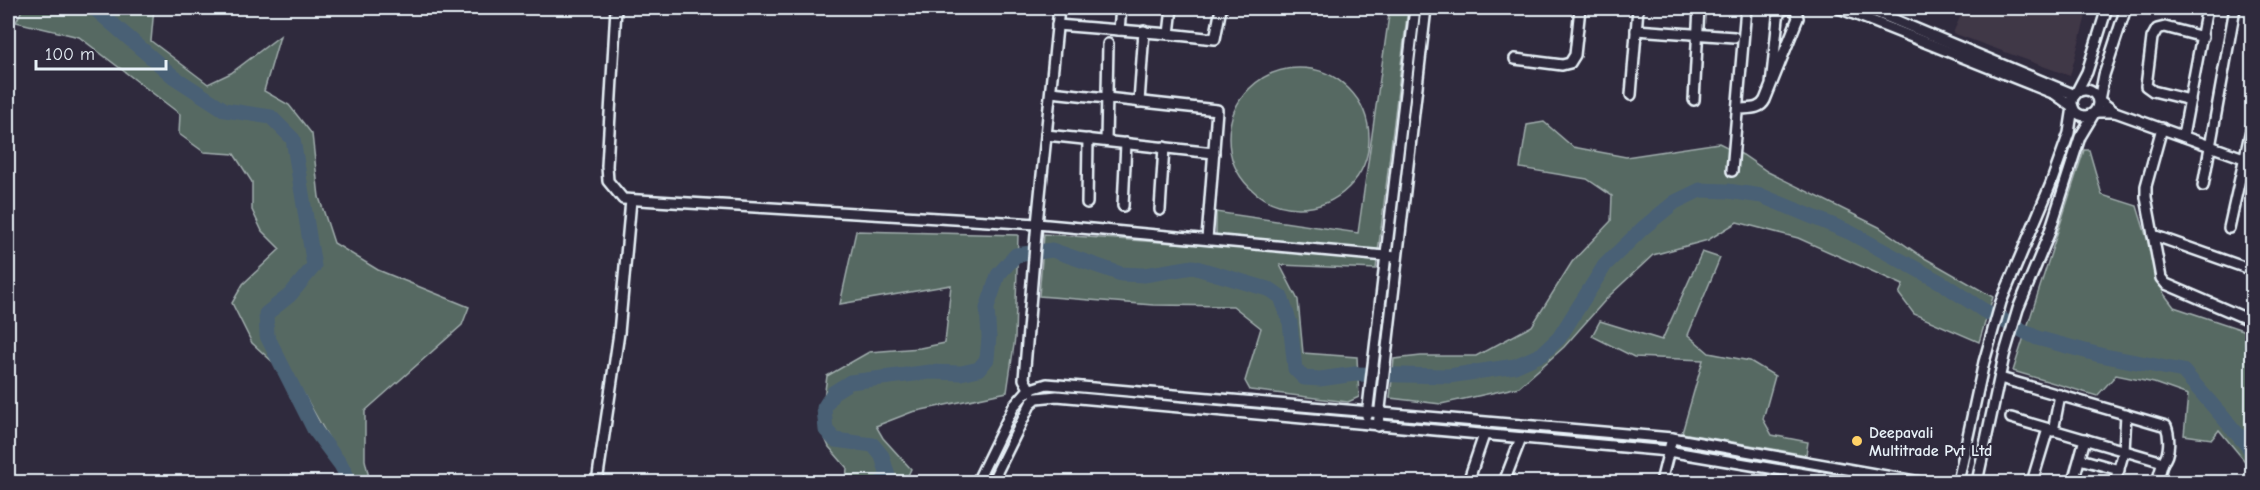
<svg xmlns="http://www.w3.org/2000/svg" width="2260" height="490" font-family="'Comic Neue',sans-serif">
<style>
.built{fill:#413747}
.green{fill:#576962;stroke:#a0adad;stroke-width:1.5}
.lines{fill:none;stroke-linecap:round;stroke-linejoin:round}
.river{stroke:#4a6175;stroke-width:15}
.minor-casing{stroke:#e8f1f8;stroke-width:14}
.minor{stroke:#2f2a3d;stroke-width:9}
.poi-dot{fill:#ffd166;stroke:#2f2a3d;stroke-width:2}
.labels{text-anchor:middle;stroke-width:4.5;stroke-linejoin:round;paint-order:stroke}
.poi-label{font-size:16px;font-weight:bold;fill:#e8f1f8;stroke:#2f2a3d;text-anchor:start}
</style>
<rect width="100%" height="100%" fill="#2f2a3d"/>
<filter id="ink" filterUnits="userSpaceOnUse"><feTurbulence type="fractalNoise" baseFrequency=".0167" numOctaves="2"/><feDisplacementMap in="SourceGraphic" scale="12" xChannelSelector="R" yChannelSelector="G"/><feConvolveMatrix kernelMatrix="1 2 1 2 8 2 1 2 1" color-interpolation-filters="sRGB"/></filter>
<g filter="url(#ink)">
<polygon class="built" points="1964,8 2088,8 2070,76 1953,33"/>
<g class="green">
<polygon points="23,8 154,8 151,41 208,84 231,73 280,36 264,91 289,105 312,134 319,197 334,243 378,270 469,307 462,325 365,411 365,460 370,482 354,482 299,386 252,343 232,303 243,284 280,249 262,231 252,210 252,182 234,154 204,152 179,134 180,114 79,37 16,22"/>
<polygon points="1390,8 1408,8 1376,269 1280,265 1298,300 1303,353 1357,357 1359,397 1348,402 1250,390 1245,381 1261,328 1233,306 1153,305 1039,296 1044,234 1216,246 1216,212 1358,233"/>
<circle cx="1299" cy="138" r="70"/>
<polygon points="1544,122 1573,147 1626,157 1719,143 1743,155 1768,172 1879,227 1921,256 1993,297 1979,342 1914,314 1899,294 1903,285 1798,238 1737,222 1708,240 1653,255 1609,296 1564,347 1519,387 1441,404 1390,398 1394,359 1421,356 1476,356 1532,326 1572,262 1611,221 1612,196 1587,179 1520,168 1527,125"/>
<polygon points="2084,150 2089,150 2102,195 2137,206 2164,294 2174,307 2252,333 2252,464 2248,465 2219,430 2212,439 2184,435 2188,395 2154,383 2116,375 2097,396 2013,371"/>
<polygon points="856,231 1018,235 1015,338 1007,392 912,412 876,426 883,438 911,469 905,482 846,482 847,468 829,447 820,427 827,376 869,352 920,348 945,343 951,285 840,304"/>
<polygon points="1702,252 1720,258 1688,335 1709,353 1750,361 1775,376 1763,419 1772,435 1808,442 1806,455 1682,433 1703,360 1634,357 1592,336 1600,321 1662,340"/>
</g>
<g class="lines">
<g class="river">
<polyline points="94,8 174,77 225,110 271,117 293,139 314,266 290,295 266,314 267,336 314,429 341,465 350,482"/>
<polyline points="882,482 888,476 882,456 873,445 835,440 826,430 824,408 834,392 850,382 930,372 961,373 979,369 987,359 989,337 987,308 998,275 1016,255 1052,250 1121,274 1144,275 1193,267 1271,290 1281,297 1290,323 1295,369 1304,378 1320,379 1355,374 1449,376 1515,366 1542,354 1559,338 1605,265 1643,228 1675,202 1700,190 1728,191 1762,196 1849,232 1942,283 1983,310 2037,338 2100,355 2183,371 2252,451"/>
</g>
<g class="minor-casing">
<g id="minor">
<polyline points="616,8 607,166 608,181 623,199 1037,224 1396,257"/>
<polyline points="1172,8 1169,34 1215,39 1221,8"/>
<polyline points="1839,8 2055,94 2073,107 2069,133 2050,186 2001,302 1984,362 1958,482"/>
<polyline points="1866,8 2075,95 2087,72 2107,8"/>
<polyline points="2126,8 2104,75 2099,100 2115,112 2252,161"/>
<polyline points="1057,25 1119,30 1121,8"/>
<polyline points="1119,30 1169,34"/>
<polyline points="1636,30 1734,37"/>
<polyline points="1515,59 1562,65 1570,63 1575,55 1580,8"/>
<circle cx="2085" cy="103" r="13"/>
<polyline points="1051,92 1217,110 1207,239"/>
<polyline points="1631,95 1638,8"/>
<polyline points="1694,100 1699,8"/>
<polyline points="2190,100 2153,91 2146,86 2152,38 2157,29 2165,27 2203,37"/>
<polyline points="1139,102 1144,31"/>
<path d="M 1739,109 C 1749,108 1760,110 1765,100 L 1798,18 L 1796,10 L 1789,8 L 1780,11 L 1778,18 L 1771,85"/>
<polyline points="2162,128 2146,186 2146,197 2161,278 2166,284 2252,321"/>
<polyline points="1046,135 1214,153"/>
<polyline points="2183,136 2207,8"/>
<polyline points="1106,141 1108,44"/>
<polyline points="1732,171 1746,8"/>
<polyline points="2203,186 2235,8"/>
<polyline points="1087,203 1088,139"/>
<polyline points="1123,206 1126,143"/>
<polyline points="1160,210 1164,147"/>
<polyline points="2229,228 2252,125"/>
<polyline points="2153,235 2252,270"/>
<path d="M 2000,378 L 2166,426 C 2170,436 2170,454 2163,462 L 2011,418"/>
<polyline points="1031,392 1024,379 1036,234 1059,8"/>
<polyline points="1367,416 1415,8"/>
<polyline points="1378,426 1426,8"/>
<polyline points="2053,431 2060,395"/>
<polyline points="2080,459 2119,470"/>
<polyline points="1334,481 1339,482"/>
<polyline points="597,482 619,333 631,200"/>
<polyline points="977,482 1014,406 1028,390 1047,384 1672,438 1920,482"/>
<polyline points="992,482 1031,403 1037,398 1057,396 1668,451 1852,482"/>
<polyline points="1468,482 1484,435"/>
<polyline points="1504,482 1521,438"/>
<polyline points="1661,482 1672,438"/>
<polyline points="1977,482 2004,356 2018,309 2049,234 2080,137 2095,112 2115,112"/>
<polyline points="2032,482 2048,429"/>
<polyline points="2073,482 2085,439"/>
<polyline points="2115,482 2124,451 2126,414"/>
<polyline points="2157,482 2163,462"/>
</g>
</g>
<use href="#minor" class="minor"/>
</g>
</g>
<circle class="poi-dot" cx="1857" cy="441" r="6"/>
<g class="labels">
<g class="poi-label">
<text x="1869" y="438">Deepavali<tspan x="1869" dy="18">Multitrade Pvt Ltd</tspan></text>
</g>
</g>
<rect width="2260" height="490" fill="none" stroke="#2f2a3d" stroke-width="30"/>
<rect x="15" y="15" width="2230" height="460" fill="none" stroke="#e8f1f8" stroke-width="2" filter="url(#ink)"/>
<path d="M36 60v9h130v-9" fill="none" stroke="#e8f1f8" stroke-width="3"/>
<text x="45" y="60" font-size="18" fill="#e8f1f8" stroke="#2f2a3d" stroke-width="4.5" paint-order="stroke">100 m</text>
</svg>
